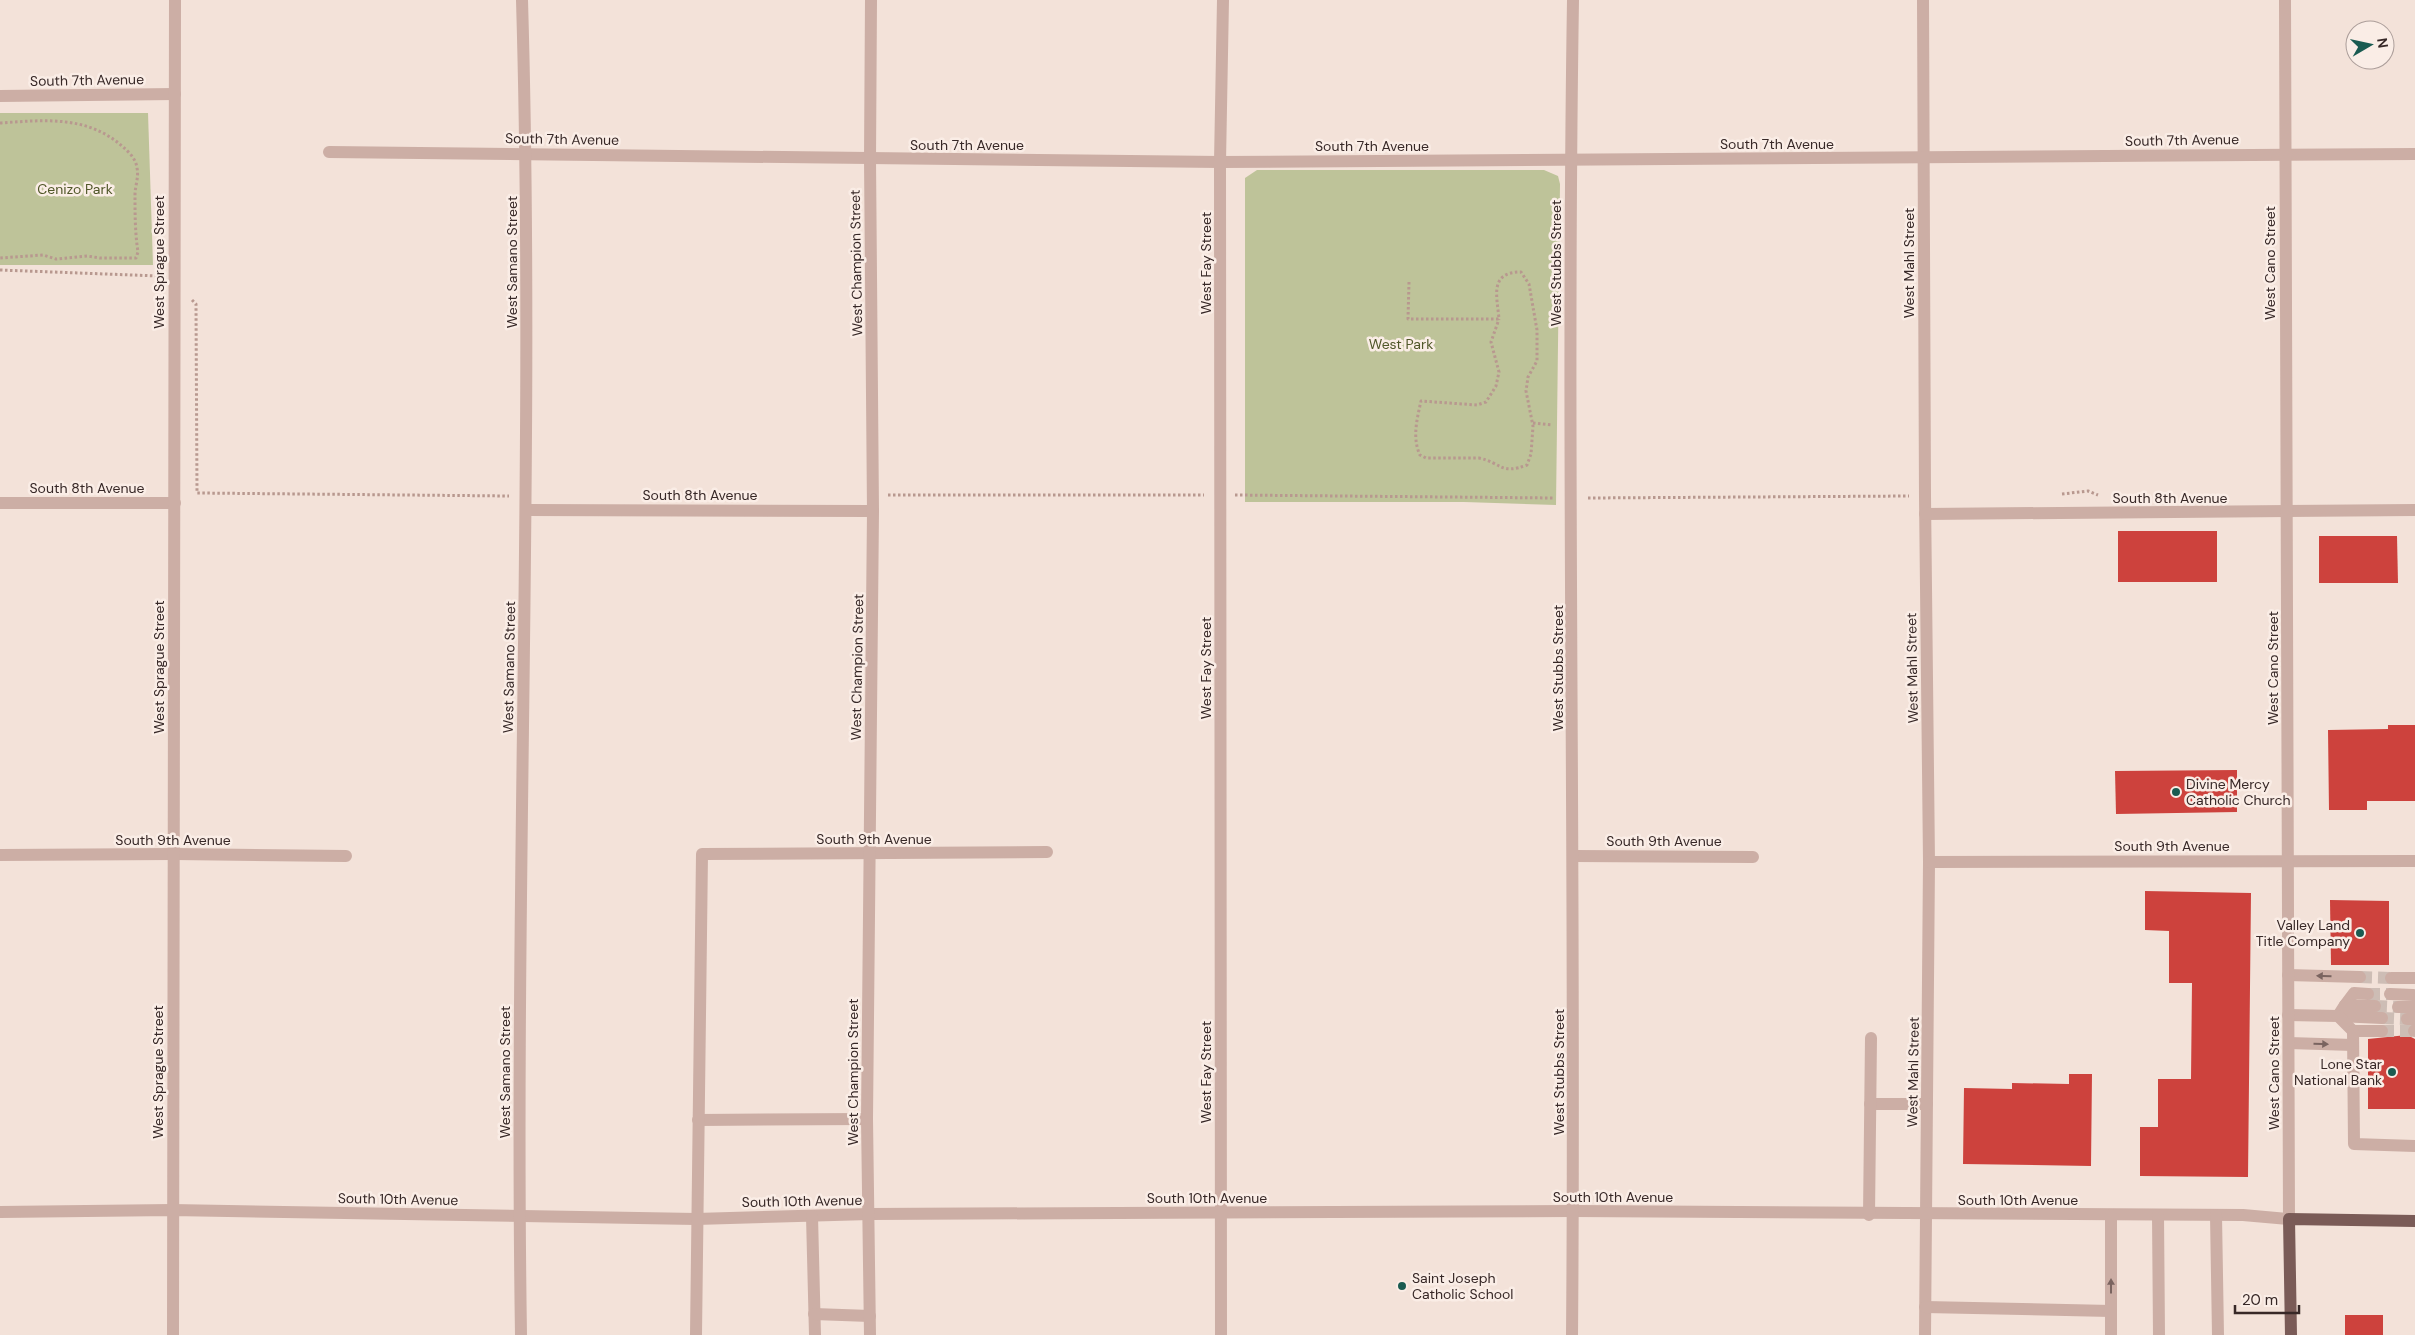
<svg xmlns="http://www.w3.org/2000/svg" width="2415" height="1335" font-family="'DM Sans',sans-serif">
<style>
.green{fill:#bec399}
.building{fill:#cd423d}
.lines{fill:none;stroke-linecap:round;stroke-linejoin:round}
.minor-tunnel{stroke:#cdbdb5;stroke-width:12;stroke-dasharray:12 6;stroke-linecap:butt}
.path{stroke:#b8988f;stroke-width:3;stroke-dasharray:2.5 2.5;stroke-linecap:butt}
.minor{stroke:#ccaea5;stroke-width:12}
.major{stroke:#7a5b57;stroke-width:12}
.oneway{fill:#7a6460}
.poi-dot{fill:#1a5b51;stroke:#faede6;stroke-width:2}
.labels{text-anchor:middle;stroke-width:5;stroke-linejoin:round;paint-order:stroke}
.street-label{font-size:14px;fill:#372827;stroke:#faede6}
.park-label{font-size:14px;fill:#505729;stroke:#faede6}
.poi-label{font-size:14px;fill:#372827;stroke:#faede6;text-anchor:start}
</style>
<rect width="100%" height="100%" fill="#f3e2d9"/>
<g class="green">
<polygon points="0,113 148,113 153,265 0,265"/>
<polygon points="1257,170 1544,170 1558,176 1560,184 1556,505 1464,502 1245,502 1245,178"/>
</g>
<g class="building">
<rect x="2118" y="531" width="99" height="51"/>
<polygon points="2319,536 2397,536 2398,583 2319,583"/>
<polygon points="2388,725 2415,725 2415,801 2367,801 2367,810 2329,810 2328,730 2388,729"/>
<polygon points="2237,770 2237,812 2116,814 2115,771"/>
<polygon points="2145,891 2251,893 2248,1177 2140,1176 2140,1127 2158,1127 2158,1079 2191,1079 2192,983 2169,983 2169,931 2145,930"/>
<polygon points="2330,900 2389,901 2389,965 2331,965"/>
<polygon points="2407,1035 2415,1039 2415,1109 2368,1109 2368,1039"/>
<polygon points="2069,1074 2092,1074 2091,1166 1963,1164 1964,1088 2012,1089 2012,1083 2069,1084"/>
<rect x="2345" y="1315" width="38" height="20"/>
</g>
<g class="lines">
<g class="minor-tunnel">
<polyline points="2360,977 2391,978"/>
<polyline points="2368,994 2390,994"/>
<polyline points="2375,1006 2398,1007"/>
<polyline points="2382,1018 2407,1019"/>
<polyline points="2382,1031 2414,1031"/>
</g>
<g class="path">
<path d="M 0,123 C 44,120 88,115 123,147 C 129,152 136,159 137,168 C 139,177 135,186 135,195 C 135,213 135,233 138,252 L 136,258 L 100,258 L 87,256 L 56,259 L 43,255 L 0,258"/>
<polyline points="0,270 158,276"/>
<path d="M 1409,282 L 1408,319 L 1499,319 C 1497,296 1489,272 1521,272 L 1529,284 L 1537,330 L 1537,361 L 1528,377 L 1526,391 L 1533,426 L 1531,454 L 1527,465 C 1500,475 1502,463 1479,458 L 1426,458 L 1420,455 C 1412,438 1417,419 1421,401 L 1477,405 L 1486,402 L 1496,386 L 1499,372 L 1491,342 L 1499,319"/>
<polyline points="192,300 196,304 197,493 509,496"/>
<polyline points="1533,423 1552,425"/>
<polyline points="2062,494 2088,491 2098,495"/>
<polyline points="888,495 1204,495"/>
<polyline points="1235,495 1554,498"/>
<polyline points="1588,498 1909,496"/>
</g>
<g class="minor">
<polyline points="1923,0 1925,496 1929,862 1925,1335"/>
<polyline points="0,96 175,94"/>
<polyline points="329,152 1220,162 2415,154"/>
<polyline points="0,503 175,503"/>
<polyline points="526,510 873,511"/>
<polyline points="1925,514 2415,510"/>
<polyline points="0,855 174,854 346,856"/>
<polyline points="1574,856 1753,857"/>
<polyline points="1929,862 2415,861"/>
<polyline points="2288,975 2360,977"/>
<polyline points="2391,978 2415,978"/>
<polyline points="2390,994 2413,995 2415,999"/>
<polyline points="2345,1005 2354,993 2368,994"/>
<polyline points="2375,1006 2345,1005 2338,1016 2382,1018"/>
<polyline points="2398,1007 2415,1007"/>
<polyline points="2288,1015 2338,1016 2353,1031 2382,1031"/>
<polyline points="2407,1019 2415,1019"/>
<polyline points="2353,1031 2354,1144 2415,1146"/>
<polyline points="2414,1031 2415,1030"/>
<polyline points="2289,1043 2353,1045"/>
<polyline points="1870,1104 1927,1104"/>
<polyline points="698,1120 867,1119"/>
<polyline points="0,1212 172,1210 696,1219 870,1214 1573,1211 2243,1215 2289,1219 2285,0"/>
<polyline points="1869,1215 1871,1038"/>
<polyline points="2158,1215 2159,1335"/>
<polyline points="2216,1215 2218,1335"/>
<polyline points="812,1216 815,1335"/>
<polyline points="1925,1307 2111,1311"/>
<polyline points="814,1314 870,1316"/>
<polyline points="173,1335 175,0"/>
<path d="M 521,1335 C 514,890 535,445 522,0"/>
<polyline points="696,1335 702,854 1047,852"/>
<polyline points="870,1335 867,1119 873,511 870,159 871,0"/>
<polyline points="1221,1335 1220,162 1223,0"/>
<path d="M 1572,1335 C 1576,890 1566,445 1573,0"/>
<polyline points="2111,1335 2111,1215"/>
</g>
<polyline class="major" points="2291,1335 2289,1219 2415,1221"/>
</g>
<defs><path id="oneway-solid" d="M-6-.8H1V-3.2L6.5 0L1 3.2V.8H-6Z" transform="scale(1.25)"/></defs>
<g class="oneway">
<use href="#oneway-solid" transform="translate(2324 976) rotate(-178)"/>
<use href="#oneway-solid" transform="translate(2321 1044) rotate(2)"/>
<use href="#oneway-solid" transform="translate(2111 1286) rotate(-90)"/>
</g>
<g class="poi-dot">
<circle cx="2176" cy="792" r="5"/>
<circle cx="2360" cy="933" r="5"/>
<circle cx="2392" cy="1072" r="5"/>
<circle cx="1402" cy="1286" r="5"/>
</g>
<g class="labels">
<g class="street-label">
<text transform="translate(87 80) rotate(-1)" y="5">South 7th Avenue</text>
<text transform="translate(562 139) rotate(1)" y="5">South 7th Avenue</text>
<text transform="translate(2182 140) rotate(-1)" y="5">South 7th Avenue</text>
<text x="1777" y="149">South 7th Avenue</text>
<text x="967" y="150">South 7th Avenue</text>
<text x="1372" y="151">South 7th Avenue</text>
<text transform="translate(159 262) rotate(-90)" y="5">West Sprague Street</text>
<text transform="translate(512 262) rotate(-90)" y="5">West Samano Street</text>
<text transform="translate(856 263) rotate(-91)" y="5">West Champion Street</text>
<text transform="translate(1206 263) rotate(-90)" y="5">West Fay Street</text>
<text transform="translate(1556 263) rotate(-90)" y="5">West Stubbs Street</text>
<text transform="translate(1909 263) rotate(-90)" y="5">West Mahl Street</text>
<text transform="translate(2270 263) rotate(-90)" y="5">West Cano Street</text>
<text x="87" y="493">South 8th Avenue</text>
<text x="700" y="500">South 8th Avenue</text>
<text x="2170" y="503">South 8th Avenue</text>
<text transform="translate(159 667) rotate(-90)" y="5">West Sprague Street</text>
<text transform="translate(509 667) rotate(-89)" y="5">West Samano Street</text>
<text transform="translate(857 667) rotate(-89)" y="5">West Champion Street</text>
<text transform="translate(1206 668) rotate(-90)" y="5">West Fay Street</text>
<text transform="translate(1558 668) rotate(-90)" y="5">West Stubbs Street</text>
<text transform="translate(1912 668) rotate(-91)" y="5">West Mahl Street</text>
<text transform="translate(2273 668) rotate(-90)" y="5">West Cano Street</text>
<text x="874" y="844">South 9th Avenue</text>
<text x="173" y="845">South 9th Avenue</text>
<text x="1664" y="846">South 9th Avenue</text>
<text x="2172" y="851">South 9th Avenue</text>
<text transform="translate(158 1072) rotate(-90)" y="5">West Sprague Street</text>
<text transform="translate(505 1072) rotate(-90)" y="5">West Samano Street</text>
<text transform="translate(853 1072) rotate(-90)" y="5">West Champion Street</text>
<text transform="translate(1206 1072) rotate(-90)" y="5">West Fay Street</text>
<text transform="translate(1559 1072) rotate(-90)" y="5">West Stubbs Street</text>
<text transform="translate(1913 1072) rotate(-89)" y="5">West Mahl Street</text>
<text transform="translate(2274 1073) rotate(-90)" y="5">West Cano Street</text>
<text x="1613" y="1202">South 10th Avenue</text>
<text x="1207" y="1203">South 10th Avenue</text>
<text transform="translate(398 1199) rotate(1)" y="5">South 10th Avenue</text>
<text x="2018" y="1205">South 10th Avenue</text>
<text transform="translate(802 1201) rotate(-1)" y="5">South 10th Avenue</text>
</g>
<g class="park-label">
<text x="75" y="194">Cenizo Park</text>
<text x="1401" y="349">West Park</text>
</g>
<g class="poi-label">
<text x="2186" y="789">Divine Mercy<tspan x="2186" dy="16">Catholic Church</tspan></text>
<text x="2350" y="930" text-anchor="end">Valley Land<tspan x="2350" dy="16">Title Company</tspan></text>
<text x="2382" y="1069" text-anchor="end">Lone Star<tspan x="2382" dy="16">National Bank</tspan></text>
<text x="1412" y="1283">Saint Joseph<tspan x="1412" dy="16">Catholic School</tspan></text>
</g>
</g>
<g transform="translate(2370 45) rotate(81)"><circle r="24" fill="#faede6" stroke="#ac9e9a"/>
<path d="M0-4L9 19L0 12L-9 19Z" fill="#1a5b51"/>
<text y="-8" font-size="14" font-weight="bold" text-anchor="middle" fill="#372827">N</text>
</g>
<path d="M2235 1305v8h64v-8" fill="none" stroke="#372827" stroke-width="2.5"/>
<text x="2242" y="1305" font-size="15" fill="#372827" stroke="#faede6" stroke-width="4" paint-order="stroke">20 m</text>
</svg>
